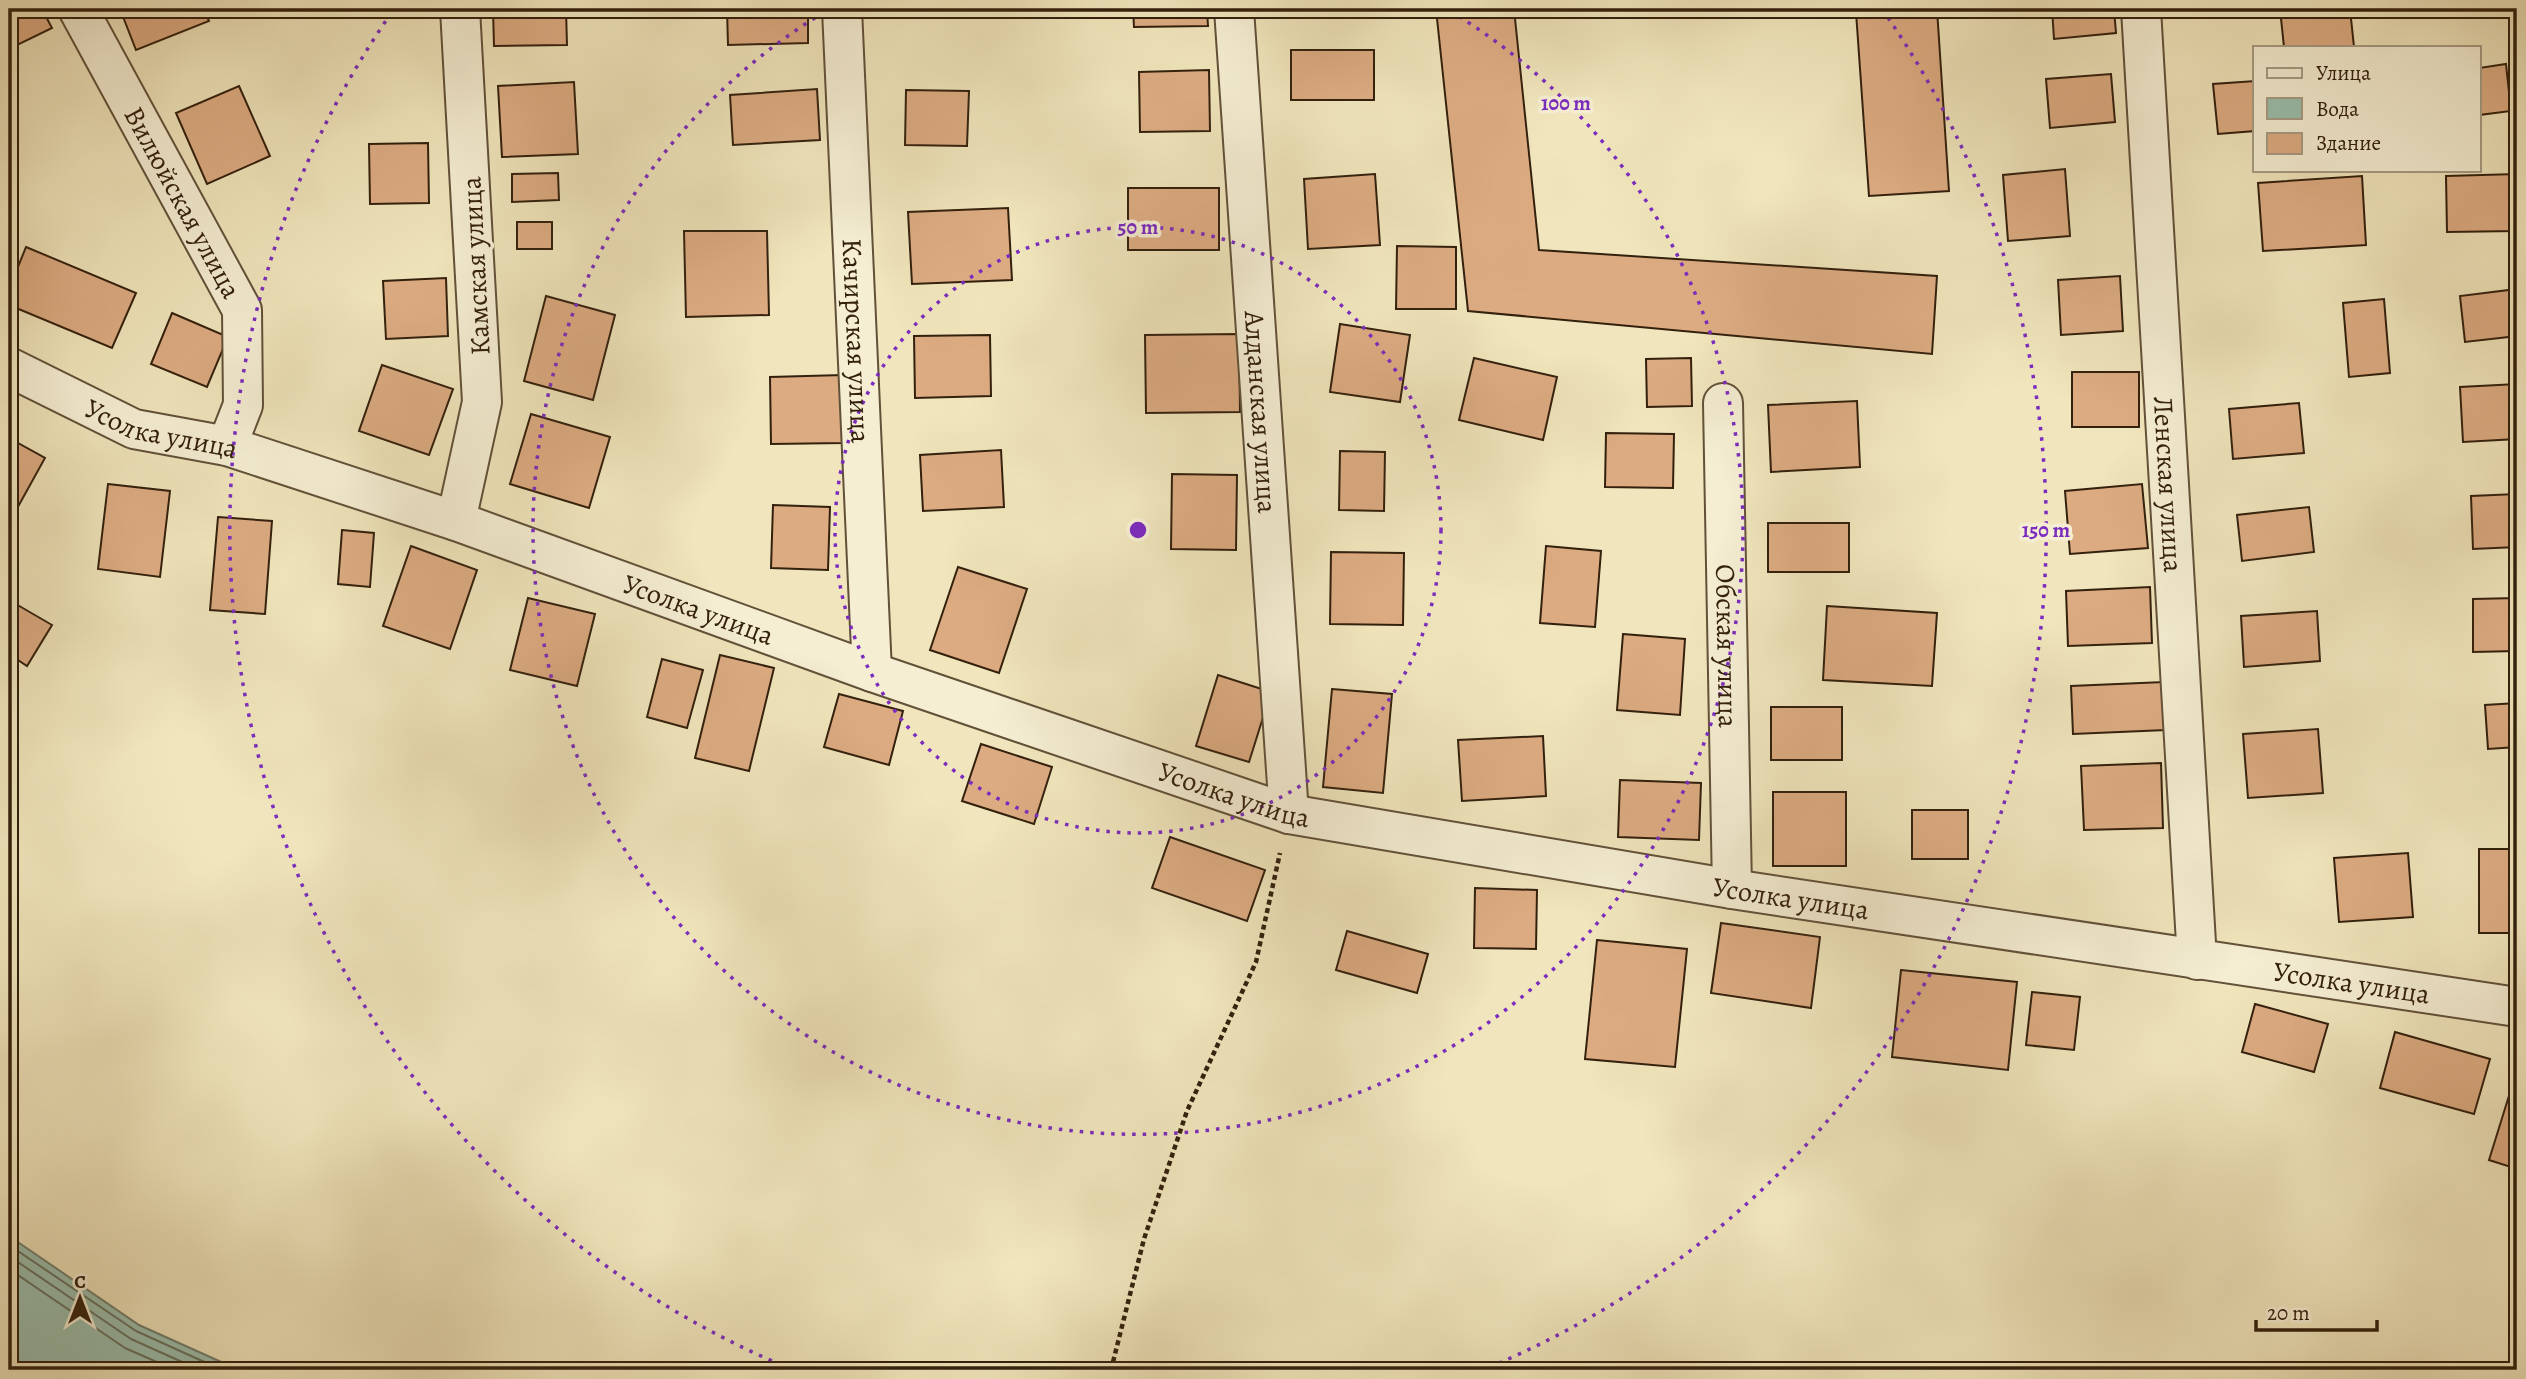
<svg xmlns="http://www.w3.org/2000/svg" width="2526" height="1379" font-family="Alegreya,serif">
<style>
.water{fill:#9abfae;stroke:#717f6e;stroke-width:2}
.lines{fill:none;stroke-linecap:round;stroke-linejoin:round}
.shore{stroke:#66705e;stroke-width:2}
.building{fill:#dcab82;stroke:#33200d;stroke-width:2}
.minor-casing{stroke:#625139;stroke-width:42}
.path{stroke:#33200d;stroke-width:4.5;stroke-dasharray:5 3.5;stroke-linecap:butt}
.minor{stroke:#f5eed3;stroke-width:38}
.ring{fill:none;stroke:#7b2cbf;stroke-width:3.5;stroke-dasharray:3.5 7}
.labels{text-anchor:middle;stroke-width:7;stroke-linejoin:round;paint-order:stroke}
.street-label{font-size:28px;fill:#33200d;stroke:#f5eed3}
.centre{fill:#7b2cbf;stroke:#f5eed3;stroke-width:3.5}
.ring-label{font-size:21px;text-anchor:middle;font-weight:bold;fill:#7b2cbf;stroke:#f5eed3;stroke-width:7;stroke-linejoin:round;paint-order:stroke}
</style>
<rect width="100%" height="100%" fill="#f0e5bc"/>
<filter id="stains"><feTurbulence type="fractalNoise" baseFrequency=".00286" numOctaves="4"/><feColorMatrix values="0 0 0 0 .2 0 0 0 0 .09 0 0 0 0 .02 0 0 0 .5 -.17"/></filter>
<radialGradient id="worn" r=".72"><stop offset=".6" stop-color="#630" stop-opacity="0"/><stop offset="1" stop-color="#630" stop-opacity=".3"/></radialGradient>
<polygon class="water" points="9,1236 139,1325 239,1370 9,1370"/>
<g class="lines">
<g class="shore">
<polyline points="9,1245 136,1331 222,1370"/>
<polyline points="9,1256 131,1339 200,1370"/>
<polyline points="9,1269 125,1348 175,1370"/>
</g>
</g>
<g class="building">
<polygon points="9,9 42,9 52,28 9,49"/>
<polygon points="134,9 204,9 209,21 136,50 122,14"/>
<polygon points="493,9 566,9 567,45 494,46"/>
<polygon points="727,9 808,9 808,43 728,45"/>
<rect x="898" y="9" width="81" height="6"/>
<polygon points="1133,9 1207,9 1208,26 1134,27"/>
<polygon points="1436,9 1514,9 1539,250 1937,276 1932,354 1468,311"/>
<polygon points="1911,9 1937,9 1949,191 1869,196 1856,12"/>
<polygon points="2052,9 2114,9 2116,33 2054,39"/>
<polygon points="2280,9 2350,9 2354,47 2284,47"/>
<rect x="1291" y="50" width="83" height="50"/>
<polygon points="2506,64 2511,111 2479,115 2479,68"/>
<polygon points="1209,70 1210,131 1140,132 1139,72"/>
<polygon points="2111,74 2115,122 2050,128 2046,79"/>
<polygon points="2255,81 2255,131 2218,134 2213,84"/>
<polygon points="574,82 578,154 502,157 498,86"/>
<polygon points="239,86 270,156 207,184 176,113"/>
<polygon points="817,89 820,140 733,145 730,95"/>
<polygon points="906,90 969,91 967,146 905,145"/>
<polygon points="428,143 429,203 370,204 369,144"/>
<polygon points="2065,169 2070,236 2008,241 2003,175"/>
<polygon points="558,173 559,200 512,202 512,174"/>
<polygon points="1375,174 1380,245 1308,249 1304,179"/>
<polygon points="2517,174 2517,231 2447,232 2446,176"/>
<polygon points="2362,176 2366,245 2263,251 2258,183"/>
<rect x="1128" y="188" width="91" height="62"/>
<polygon points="1008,208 1012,280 912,284 908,212"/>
<rect x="517" y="222" width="35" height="27"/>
<polygon points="684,231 767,231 769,315 686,317"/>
<polygon points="1397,246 1456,247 1456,309 1396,309"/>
<polygon points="26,247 136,293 112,348 9,305 9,289"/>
<polygon points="2120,276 2123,331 2061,335 2058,280"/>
<polygon points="446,278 448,336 386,339 383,281"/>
<polygon points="2517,289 2517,336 2465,342 2460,296"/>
<polygon points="546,296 615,315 593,400 524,381"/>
<polygon points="2384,299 2390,373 2349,377 2343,303"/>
<polygon points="172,313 228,337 207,387 151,364"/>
<polygon points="1340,324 1410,335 1400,402 1330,392"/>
<polygon points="1239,334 1240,412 1146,413 1145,335"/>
<polygon points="990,335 991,396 915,398 914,336"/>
<polygon points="1474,358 1557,377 1543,440 1459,420"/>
<polygon points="1691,358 1692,406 1647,407 1646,359"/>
<polygon points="382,365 453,389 429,455 359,431"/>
<rect x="2072" y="372" width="67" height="55"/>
<polygon points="843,375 844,443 771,444 770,377"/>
<polygon points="2517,384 2517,439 2463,442 2460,387"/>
<polygon points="1857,401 1860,467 1771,472 1768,405"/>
<polygon points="2299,403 2304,453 2233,459 2229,409"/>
<polygon points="531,414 610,437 589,508 510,484"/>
<polygon points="1606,433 1674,434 1673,488 1605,487"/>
<polygon points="9,438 45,458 9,523"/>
<polygon points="1001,450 1004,507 923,511 920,455"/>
<polygon points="1340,451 1385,452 1384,511 1339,510"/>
<polygon points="1172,474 1237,475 1236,550 1171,549"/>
<polygon points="108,484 170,491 160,577 98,569"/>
<polygon points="2142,484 2148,548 2070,554 2065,491"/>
<polygon points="2517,494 2517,547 2473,549 2471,496"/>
<polygon points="773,505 830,507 828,570 771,568"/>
<polygon points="2309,507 2314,552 2242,561 2237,515"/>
<polygon points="218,517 272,521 265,614 210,610"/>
<rect x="1768" y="523" width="81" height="49"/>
<polygon points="342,530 374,533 370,587 338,584"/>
<polygon points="411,546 477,570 450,649 383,626"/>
<polygon points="1546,546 1601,551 1595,627 1540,623"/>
<polygon points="1331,552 1404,553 1403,625 1330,624"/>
<polygon points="958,567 1027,589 999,673 930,650"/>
<polygon points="2150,587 2152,643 2068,646 2066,591"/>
<polygon points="528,598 595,614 577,686 510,670"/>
<polygon points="2517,598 2517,651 2473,652 2473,599"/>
<polygon points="9,600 52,625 27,666 9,654"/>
<polygon points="1827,606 1937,613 1932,686 1823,680"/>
<polygon points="2317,611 2320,661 2244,667 2241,616"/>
<polygon points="1623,634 1685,639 1680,715 1617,710"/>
<polygon points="720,655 774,668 749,771 695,758"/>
<polygon points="662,659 703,670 687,728 647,717"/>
<polygon points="1218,675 1271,692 1249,762 1196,746"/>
<polygon points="2164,682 2166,730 2073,734 2071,686"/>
<polygon points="1332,689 1392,694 1383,793 1323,787"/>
<polygon points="839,694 903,711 889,765 824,747"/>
<polygon points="2517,703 2517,747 2488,749 2485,705"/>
<rect x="1771" y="707" width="71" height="53"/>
<polygon points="2318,729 2323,793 2248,798 2243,734"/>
<polygon points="1543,736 1546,796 1462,801 1458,740"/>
<polygon points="981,744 1052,767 1034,824 962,801"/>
<polygon points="2161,763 2163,828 2084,830 2081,766"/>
<polygon points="1620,780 1701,783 1699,840 1618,837"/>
<rect x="1773" y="792" width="73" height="74"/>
<rect x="1912" y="810" width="56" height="49"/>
<polygon points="1170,837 1265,870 1247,921 1152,888"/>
<rect x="2479" y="849" width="38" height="84"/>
<polygon points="2408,853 2413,917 2339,922 2334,858"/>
<polygon points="1475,888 1537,890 1536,949 1474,948"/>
<polygon points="1721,923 1820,937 1811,1008 1711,993"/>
<polygon points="1347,931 1428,954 1417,993 1336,970"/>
<polygon points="1597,940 1687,949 1675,1067 1585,1059"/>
<polygon points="1901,970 2017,982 2008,1070 1892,1057"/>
<polygon points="2032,992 2080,997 2074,1050 2026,1045"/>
<polygon points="2255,1004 2328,1024 2314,1072 2242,1052"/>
<polygon points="2395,1032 2490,1059 2474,1114 2380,1088"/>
<polygon points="2517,1070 2517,1169 2489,1160"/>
</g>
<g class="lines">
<g class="minor-casing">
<g id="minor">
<path id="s1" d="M 78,9 L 242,310 L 243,405 L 227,446"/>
<path id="s2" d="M 842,9 L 872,672"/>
<path id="s3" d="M 1234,9 L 1289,814"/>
<path id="s4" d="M 2141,9 L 2197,960"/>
<path id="s5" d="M 9,367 L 134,429 L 227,446 L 456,521 L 872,672 L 1289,814 L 1732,889 L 2517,1007"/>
<path id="s6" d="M 1723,403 L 1732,889"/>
<polyline points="456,521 482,402 460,9"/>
</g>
</g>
<polyline class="path" points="1111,1370 1144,1239 1187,1111 1256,962 1280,853"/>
<use href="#minor" class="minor"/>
</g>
<g class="ring">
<circle cx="1138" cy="530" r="303"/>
<path d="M1450 11A605 605 0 1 1 826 11"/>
<path d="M791 1369A908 908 0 0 1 394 9M1882 9A908 908 0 0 1 1485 1369"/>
</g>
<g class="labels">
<g class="street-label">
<text dy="10" stroke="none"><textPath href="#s1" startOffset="220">Вилюйская улица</textPath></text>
<text transform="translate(475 266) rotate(-93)" y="10">Камская улица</text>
<text dy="10" stroke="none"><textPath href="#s2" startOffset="332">Качирская улица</textPath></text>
<text dy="10" stroke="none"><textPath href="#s3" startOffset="404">Алданская улица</textPath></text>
<text dy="10" stroke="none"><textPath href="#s5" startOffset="166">Усолка улица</textPath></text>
<text dy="10" stroke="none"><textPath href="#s4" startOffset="476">Ленская улица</textPath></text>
<text dy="10" stroke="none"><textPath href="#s5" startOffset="733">Усолка улица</textPath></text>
<text dy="10" stroke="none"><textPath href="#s6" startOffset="243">Обская улица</textPath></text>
<text dy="10" stroke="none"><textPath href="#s5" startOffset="1300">Усолка улица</textPath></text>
<text dy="10" stroke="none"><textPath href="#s5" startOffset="1867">Усолка улица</textPath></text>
<text dy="10" stroke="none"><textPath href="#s5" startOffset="2434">Усолка улица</textPath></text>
</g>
</g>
<circle cx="1138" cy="530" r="10" class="centre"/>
<g class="ring-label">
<text x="1566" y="110">100 m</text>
<text x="1138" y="234">50 m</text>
<text x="2046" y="537">150 m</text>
</g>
<rect width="2526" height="1379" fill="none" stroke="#f0e5bc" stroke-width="35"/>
<rect x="10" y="10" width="2505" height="1358" fill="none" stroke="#33200d" stroke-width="3.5"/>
<rect x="18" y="18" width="2491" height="1344" fill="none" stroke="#33200d" stroke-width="2"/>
<rect x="2253" y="46" width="228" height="126" fill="#f5eed3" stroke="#a79c84" stroke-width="2"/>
<rect x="2267" y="68" width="35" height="10" fill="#f5eed3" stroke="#a79c84" stroke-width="2"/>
<text x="2316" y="80" font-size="21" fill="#33200d">Улица</text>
<rect x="2267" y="98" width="35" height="21" fill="#9abfae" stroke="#a79c84" stroke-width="2"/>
<text x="2316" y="116" font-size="21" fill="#33200d">Вода</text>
<rect x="2267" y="133" width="35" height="21" fill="#dcab82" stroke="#a79c84" stroke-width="2"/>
<text x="2316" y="150" font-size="21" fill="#33200d">Здание</text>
<g transform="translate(80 1298)" stroke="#f5eed3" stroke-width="5" paint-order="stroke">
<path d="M0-5L12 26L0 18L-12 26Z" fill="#33200d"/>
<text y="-10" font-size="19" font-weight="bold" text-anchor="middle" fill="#33200d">С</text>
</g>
<path d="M2256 1320v10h121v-10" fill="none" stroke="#33200d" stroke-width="3.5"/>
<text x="2267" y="1320" font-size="21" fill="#33200d" stroke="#f5eed3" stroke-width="5" paint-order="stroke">20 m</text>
<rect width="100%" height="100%" filter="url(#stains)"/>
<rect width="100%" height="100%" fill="url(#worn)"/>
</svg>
